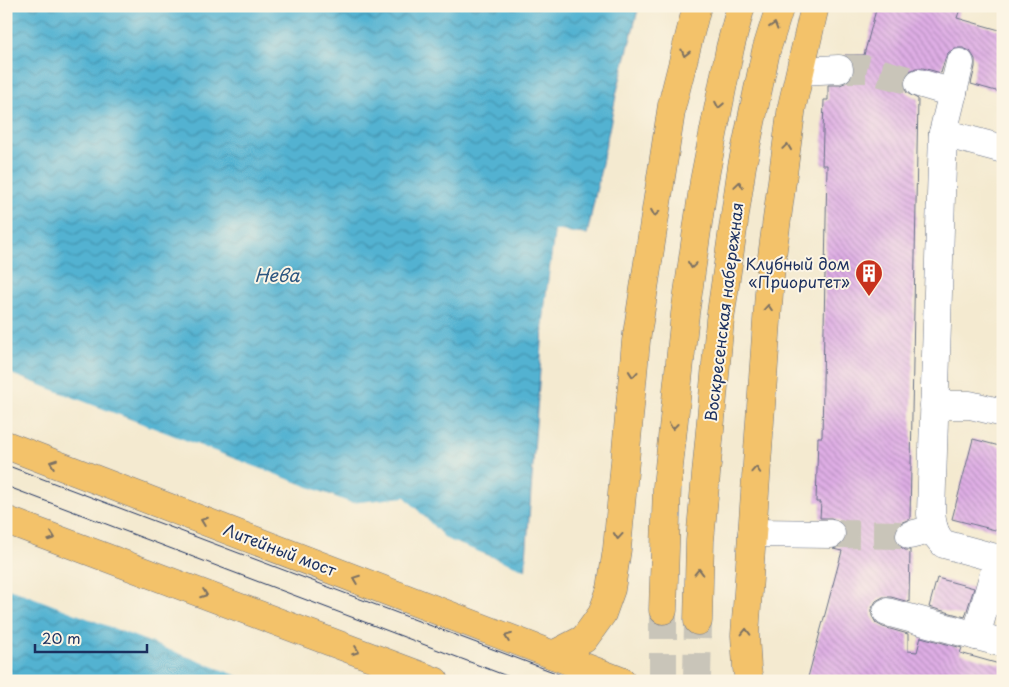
<svg xmlns="http://www.w3.org/2000/svg" width="1009" height="687" font-family="'Playpen Sans',sans-serif">
<style>
.water{fill:url(#water-waves);stroke:#367098}
.pier{fill:#f4ead0}
.building{fill:url(#building-back-hatch)}
.lines{fill:none;stroke-linecap:round;stroke-linejoin:round}
.minor-tunnel{stroke:#c9c5b9;stroke-width:28;stroke-dasharray:28 14;stroke-linecap:butt}
.major-tunnel{stroke:#c9c5b9;stroke-width:28;stroke-dasharray:28 14;stroke-linecap:butt}
.minor-casing{stroke:#677086;stroke-width:29}
.major-casing{stroke:#677086;stroke-width:29}
.minor{stroke:#fff;stroke-width:28}
.major{stroke:#f3c26a;stroke-width:28}
.tram{stroke:#1b2f5e;stroke-width:1}
.oneway{stroke:#7c7163}
.labels{text-anchor:middle;stroke-width:4;stroke-linejoin:round;paint-order:stroke}
.poi-label{font-size:16px;fill:#1b2f5e;stroke:#fcf5e5;text-anchor:end}
.street-label{font-size:16px;fill:#1b2f5e;stroke:#fcf5e5}
.water-label{font-size:18px;font-style:italic;fill:#2c5680;stroke:#fcf5e5}
</style>
<defs>
<pattern id="water-waves" width="16" height="10" patternUnits="userSpaceOnUse" patternTransform="scale(1.25)"><rect width="16" height="10" fill="#52b2d1"/><path d="M0 5q4-4 8 0t8 0" fill="none" stroke="#4391ad"/></pattern>
<pattern id="building-back-hatch" width="6" height="6" patternUnits="userSpaceOnUse" patternTransform="scale(1.25)"><rect width="6" height="6" fill="#dfaee5"/><path d="M-1 5l2 2M0 0l6 6M5-1l2 2" fill="none" stroke="#b48ebd"/></pattern>
</defs>
<rect width="100%" height="100%" fill="#fcf5e5"/>
<filter id="ink" filterUnits="userSpaceOnUse"><feTurbulence type="fractalNoise" baseFrequency=".02" numOctaves="2"/><feDisplacementMap in="SourceGraphic" scale="10" xChannelSelector="R" yChannelSelector="G"/><feConvolveMatrix kernelMatrix="1 2 1 2 8 2 1 2 1" color-interpolation-filters="sRGB"/></filter>
<filter id="wash" filterUnits="userSpaceOnUse"><feTurbulence type="fractalNoise" baseFrequency=".0096" numOctaves="4" result="noise"/><feDisplacementMap in="SourceGraphic" scale="20" xChannelSelector="R" yChannelSelector="G"/><feGaussianBlur stdDeviation="1.12" result="paint"/><feColorMatrix in="noise" values="0 0 0 0 0 0 0 0 0 0 0 0 0 0 0 0 0 1.4 0 .05"/><feComposite in="paint" operator="in"/></filter>
<g filter="url(#wash)">
<rect width="100%" height="100%" fill="#f4ead0"/>
<polygon class="water" points="6,6 639,6 617,91 587,235 555,231 546,298 543,330 526,558 521,681 6,681"/>
<g class="pier">
<polygon points="555,230 587,235 587,238 557,233 548,299 545,330 543,330 546,298"/>
<polygon points="6,372 351,503 405,497 446,539 528,571 523,681 251,681 6,587"/>
</g>
<g id="blocks">
<g class="building">
<polygon points="877,6 961,6 957,18 1003,31 1003,93 971,84 975,67 975,59 970,51 963,48 955,48 948,53 945,59 941,73 923,68 916,68 908,72 904,79 904,87 907,93 918,99 910,519 900,523 895,531 895,539 898,545 905,550 910,550 909,602 891,597 883,597 876,601 872,608 872,616 876,623 883,627 908,634 908,651 917,652 921,637 962,648 960,653 1003,665 1003,681 807,681 842,551 833,549 839,547 844,542 847,535 845,527 839,521 831,518 820,518 821,502 816,502 818,437 822,437 827,165 822,165 824,100 828,100 828,85 840,85 847,82 853,76 855,69 852,61 845,55 864,55"/>
<polygon points="973,439 1003,447 1003,532 952,519"/>
<polygon points="937,578 974,588 965,617 929,607"/>
</g>
</g>
</g>
<g filter="url(#ink)">
<use href="#blocks" fill-opacity="0" stroke="#677086" stroke-width="1"/>
<g class="lines">
<g class="minor-tunnel">
<polyline points="839,69 866,69 919,83"/>
<polyline points="831,534 910,535"/>
</g>
<g class="major-tunnel">
<polyline points="663,681 663,610"/>
<polyline points="697,681 698,621"/>
</g>
<g class="minor-casing">
<g id="minor">
<path d="M 960,63 L 943,133 L 931,514 C 933,527 934,535 944,544 L 1003,560"/>
<polyline points="801,71 839,69"/>
<polyline points="919,83 953,93"/>
<polyline points="943,133 1003,149"/>
<polyline points="934,405 970,405 1003,413"/>
<polyline points="752,533 831,534"/>
<polyline points="910,535 934,529"/>
<polyline points="887,612 1003,643"/>
<polyline points="976,636 998,559"/>
</g>
</g>
<g class="major-casing">
<g id="major">
<polyline points="6,445 621,681"/>
<polyline points="6,520 435,681"/>
<polyline points="663,610 667,486 685,314 704,181 730,48 741,6"/>
<polyline points="698,621 700,541 720,320 742,166 766,51 780,6"/>
<polyline points="553,655 584,639 602,614 611,589 617,549 636,341 672,105 697,6"/>
<polyline points="749,681 747,668 745,635 771,264 792,106 815,6"/>
</g>
</g>
<use href="#minor" class="minor"/>
<use href="#major" class="major"/>
<g class="tram">
<polyline points="6,465 577,681"/>
<polyline points="6,486 520,681"/>
</g>
</g>
<defs><path id="oneway-chevron" d="M-2-3.5L2.5 0L-2 3.5" fill="none" stroke-width="1.6" stroke-linecap="round" stroke-linejoin="round" transform="scale(1.25)"/></defs>
<g class="oneway">
<use href="#oneway-chevron" transform="translate(774 26) rotate(-73)"/>
<use href="#oneway-chevron" transform="translate(685 53) rotate(104)"/>
<use href="#oneway-chevron" transform="translate(719 105) rotate(101)"/>
<use href="#oneway-chevron" transform="translate(787 147) rotate(-82)"/>
<use href="#oneway-chevron" transform="translate(739 185) rotate(-82)"/>
<use href="#oneway-chevron" transform="translate(655 213) rotate(99)"/>
<use href="#oneway-chevron" transform="translate(692 265) rotate(98)"/>
<use href="#oneway-chevron" transform="translate(768 308) rotate(-86)"/>
<use href="#oneway-chevron" transform="translate(633 374) rotate(95)"/>
<use href="#oneway-chevron" transform="translate(673 426) rotate(96)"/>
<use href="#oneway-chevron" transform="translate(53 463) rotate(-159)"/>
<use href="#oneway-chevron" transform="translate(756 470) rotate(-86)"/>
<use href="#oneway-chevron" transform="translate(204 521) rotate(-159)"/>
<use href="#oneway-chevron" transform="translate(618 536) rotate(95)"/>
<use href="#oneway-chevron" transform="translate(52 537) rotate(20)"/>
<use href="#oneway-chevron" transform="translate(699 572) rotate(-89)"/>
<use href="#oneway-chevron" transform="translate(356 579) rotate(-159)"/>
<use href="#oneway-chevron" transform="translate(204 594) rotate(20)"/>
<use href="#oneway-chevron" transform="translate(746 632) rotate(-89)"/>
<use href="#oneway-chevron" transform="translate(508 637) rotate(-159)"/>
<use href="#oneway-chevron" transform="translate(356 651) rotate(20)"/>
</g>
</g>
<defs>
<g id="building-pin" transform="scale(1.4375)"><path d="M0 17L-7.5 6A9.5 9.5 0 1 1 7.5 6Z" fill="#c8321e" stroke="#fcf5e5"/><path d="M-4-6H4V6H1V3H-1V6H-4ZM-2.5-4.3h1.7v1.8h-1.7ZM.8-4.3h1.7v1.8H.8ZM-2.5-1h1.7V.8h-1.7ZM.8-1h1.7V.8H.8Z" fill="#fff"/></g>
</defs>
<g fill-rule="evenodd">
<use href="#building-pin" x="869" y="273"/>
</g>
<g class="labels">
<g class="poi-label">
<text x="850" y="270">Клубный дом<tspan x="850" dy="18">«Приоритет»</tspan></text>
</g>
<g class="street-label">
<text transform="translate(724 312) rotate(-83)" y="6">Воскресенская набережная</text>
<text transform="translate(280 550) rotate(21)" y="6">Литейный мост</text>
</g>
<g class="water-label">
<text x="277" y="282">Нева</text>
</g>
</g>
<rect width="1009" height="687" fill="none" stroke="#fcf5e5" stroke-width="25"/>
<path d="M35 644v8h112v-8" fill="none" stroke="#1b2f5e" stroke-width="2.5"/>
<text x="42" y="644" font-size="15" fill="#1b2f5e" stroke="#fcf5e5" stroke-width="4" paint-order="stroke">20 m</text>
</svg>
